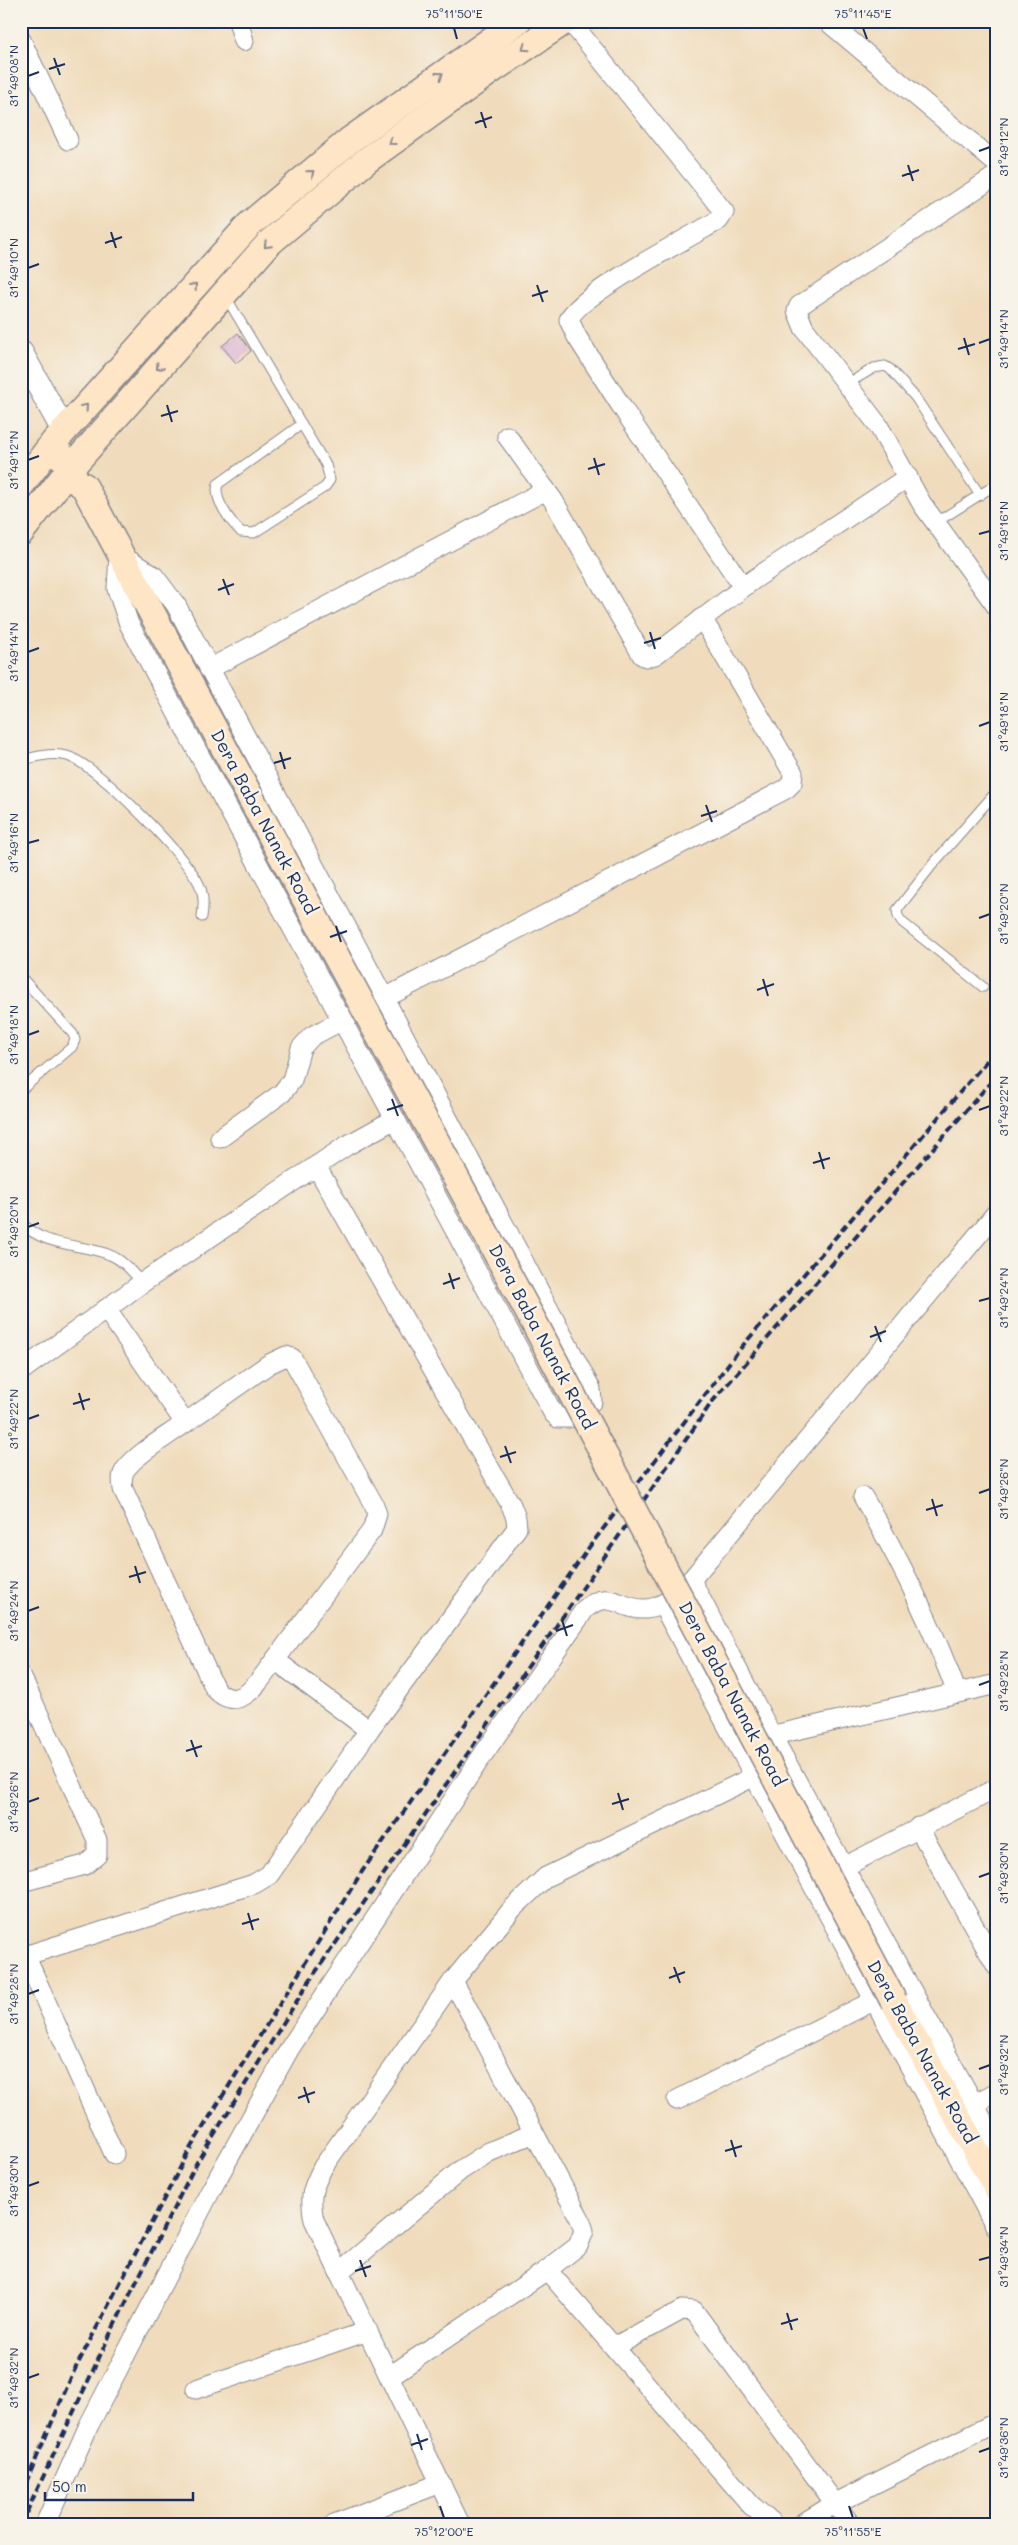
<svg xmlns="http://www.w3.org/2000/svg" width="1018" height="2545" font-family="Mali,sans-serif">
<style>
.building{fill:#d9adcf}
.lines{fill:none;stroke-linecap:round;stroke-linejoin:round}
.service-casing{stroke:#86868d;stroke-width:11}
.minor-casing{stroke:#86868d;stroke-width:21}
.tertiary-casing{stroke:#86868d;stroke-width:26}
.secondary-casing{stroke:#86868d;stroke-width:29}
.service{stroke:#fff;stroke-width:9}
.minor{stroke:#fff;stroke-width:19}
.tertiary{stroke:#fff;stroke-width:24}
.secondary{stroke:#fde5c5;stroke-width:26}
.rail{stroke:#1b2f5e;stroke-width:4;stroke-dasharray:8 4;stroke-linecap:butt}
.secondary-bridge-casing{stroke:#86868d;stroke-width:29;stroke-linecap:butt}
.secondary-bridge{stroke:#fde5c5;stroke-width:26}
.oneway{stroke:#8c8a92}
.ticks{fill:none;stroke:#1b2f5e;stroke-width:2}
.labels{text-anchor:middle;stroke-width:5;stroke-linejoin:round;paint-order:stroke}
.street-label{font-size:18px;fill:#1b2f5e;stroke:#f7f3e8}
.neatline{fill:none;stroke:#1b2f5e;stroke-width:2}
.ticks-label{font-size:12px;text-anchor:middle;fill:#1b2f5e}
</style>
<rect width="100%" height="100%" fill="#f7f3e8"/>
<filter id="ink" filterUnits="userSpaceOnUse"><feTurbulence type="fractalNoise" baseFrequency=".02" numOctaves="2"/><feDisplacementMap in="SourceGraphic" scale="10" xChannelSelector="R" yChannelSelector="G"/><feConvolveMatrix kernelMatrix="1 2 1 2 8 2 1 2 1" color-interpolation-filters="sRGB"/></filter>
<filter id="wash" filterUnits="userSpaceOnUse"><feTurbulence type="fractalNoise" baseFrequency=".0096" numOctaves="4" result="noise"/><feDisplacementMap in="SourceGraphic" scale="20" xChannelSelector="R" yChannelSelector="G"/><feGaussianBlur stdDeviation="1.12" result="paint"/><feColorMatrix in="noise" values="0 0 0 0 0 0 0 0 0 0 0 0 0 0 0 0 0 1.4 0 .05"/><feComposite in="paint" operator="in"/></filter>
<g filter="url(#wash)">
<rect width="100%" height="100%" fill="#f0dcbc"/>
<g id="blocks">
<polygon class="building" points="238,333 251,351 236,363 222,346"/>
</g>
</g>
<g filter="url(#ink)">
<use href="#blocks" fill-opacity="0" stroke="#86868d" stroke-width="1"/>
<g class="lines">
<g class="service-casing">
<g id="service">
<path d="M 226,297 L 326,465 L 330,480 L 325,487 L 254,533 L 241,532 C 230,521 213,499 218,484 L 302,424"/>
<polyline points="847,384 874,368 885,366 890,369 915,397 980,495"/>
<polyline points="935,523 997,484"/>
<path d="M 21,760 C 37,757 51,752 67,756 C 96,764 181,852 197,880 C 204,892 204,903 202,917"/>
<polyline points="983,987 902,922 898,916 897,910 933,864 997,791"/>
<polyline points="21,1090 72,1047 75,1040 73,1034 21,977"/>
<path d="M 21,1222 C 44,1248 81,1243 110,1255 C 123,1260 133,1273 142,1283"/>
</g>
</g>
<g class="minor-casing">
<g id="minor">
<polyline points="238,21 244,41"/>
<path d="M 570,21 L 724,212 L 719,220 C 692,236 576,296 569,320 L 577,337 L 625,412 L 743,587"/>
<polyline points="827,21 997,164"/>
<polyline points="21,40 68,140"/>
<polyline points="997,175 799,306 797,311 804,328 878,425 922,504 997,607"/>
<polyline points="507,436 553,500 642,655 646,657 655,655 753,580 908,477"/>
<polygon points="119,554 154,576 176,605 591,1389 592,1401 569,1418 558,1418 553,1413 129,624 117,589"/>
<polyline points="209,669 546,490"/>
<polyline points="220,1138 282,1093 292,1080 301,1048 312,1036 786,789 792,783 793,773 702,618"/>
<path d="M 106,1309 L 185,1423 C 168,1436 137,1453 125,1470 C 121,1476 122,1482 123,1489 L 215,1689 C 241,1716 260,1679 275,1660 L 369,1730"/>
<polyline points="21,1371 142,1283 346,1146 395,1119"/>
<polyline points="185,1423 269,1364 286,1356 292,1358 374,1505 377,1514 372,1530 275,1660"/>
<path d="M 863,1497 C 901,1561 931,1623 957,1693"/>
<polyline points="691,1580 772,1736 997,2146"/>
<polyline points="662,1604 997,2229"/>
<polyline points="21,1676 97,1840 97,1855 85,1865 21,1882"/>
<polyline points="761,1738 997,1684"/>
<polyline points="918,1827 997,1967"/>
<polyline points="844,1867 997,1788"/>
<polyline points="21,1957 254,1884 269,1875 369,1730 517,1528 516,1518 511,1505 316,1166"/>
<polyline points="26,1957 114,2154"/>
<polyline points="677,2100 875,2000"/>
<polyline points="974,2104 997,2092"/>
<polyline points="547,2270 751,2505 773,2524"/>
<polyline points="339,2272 461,2170 489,2152 534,2133"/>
<polyline points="614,2347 682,2310 694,2311 850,2524"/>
<polyline points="390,2376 547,2270 578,2246 584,2231 580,2219 453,1981"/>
<polyline points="196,2389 368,2331"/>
<path d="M 45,2524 L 89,2425 L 211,2190 L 290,2048 L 482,1756 L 585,1609 C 611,1587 620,1611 646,1609 C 659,1608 670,1600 681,1592 L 997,1212"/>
<polyline points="334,2524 441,2483"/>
<path d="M 460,2524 L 314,2220 C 309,2195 312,2189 323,2167 L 453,1981 L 513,1908 L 546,1877 L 755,1776"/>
<polyline points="802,2524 836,2503 997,2422"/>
</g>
</g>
<g class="tertiary-casing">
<polyline id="tertiary" points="21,353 64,431"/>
</g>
<g class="secondary-casing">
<g id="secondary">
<polyline points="61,455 77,482 84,486 282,856"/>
<polyline points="21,485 54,442 250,224 350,140 518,21"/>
<polyline points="21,532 69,470 269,243 367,160 492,70 565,21"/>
<polyline points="894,2002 997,2189"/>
</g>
</g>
<use href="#service" class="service"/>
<use href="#minor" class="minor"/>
<use href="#tertiary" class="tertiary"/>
<use href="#secondary" class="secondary"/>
<g class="rail">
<polyline points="21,2494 73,2373 191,2147 361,1873 587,1550 739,1350 997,1049"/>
<polyline points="21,2524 112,2330 197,2162 308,1983 712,1402 997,1075"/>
</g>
<g class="secondary-bridge-casing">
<polyline id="secondary-bridge" points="282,856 537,1328 894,2002"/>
</g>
<use href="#secondary-bridge" class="secondary-bridge"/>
</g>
<defs><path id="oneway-chevron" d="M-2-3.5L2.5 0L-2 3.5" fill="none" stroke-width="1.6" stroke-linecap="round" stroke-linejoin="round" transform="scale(1.25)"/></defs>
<g class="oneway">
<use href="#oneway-chevron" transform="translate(525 48) rotate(146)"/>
<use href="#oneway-chevron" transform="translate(440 75) rotate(-36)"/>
<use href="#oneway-chevron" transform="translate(392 142) rotate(144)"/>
<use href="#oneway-chevron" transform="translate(311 173) rotate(-40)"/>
<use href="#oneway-chevron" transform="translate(267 245) rotate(135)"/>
<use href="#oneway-chevron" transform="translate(194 286) rotate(-48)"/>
<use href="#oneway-chevron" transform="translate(159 367) rotate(131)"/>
<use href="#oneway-chevron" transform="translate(85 407) rotate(-48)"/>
</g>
</g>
<path class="ticks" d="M 454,28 L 457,39M 863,28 L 867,39M 54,58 L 60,75M 49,69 L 65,64M 28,76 L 39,72M 481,112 L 486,128M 475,123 L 492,117M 979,151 L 990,147M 908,165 L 913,181M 902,176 L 919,170M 111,232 L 116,248M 105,243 L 122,237M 28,268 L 39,264M 537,285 L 543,302M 532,296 L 548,291M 964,338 L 969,355M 979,343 L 990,339M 958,349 L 975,344M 167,405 L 172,422M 161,416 L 178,411M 594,458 L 599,475M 28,460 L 39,456M 588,469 L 605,464M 979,534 L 990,531M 223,579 L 229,595M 218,590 L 234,584M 650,632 L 655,649M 644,643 L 661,638M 28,652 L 39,648M 979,726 L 990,722M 280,752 L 285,769M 274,763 L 291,758M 706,805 L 712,822M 701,816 L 717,811M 28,843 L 39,840M 979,918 L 990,914M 336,926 L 341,942M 330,937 L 347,931M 763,979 L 768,996M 757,990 L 774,984M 28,1035 L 39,1031M 392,1099 L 398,1116M 387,1110 L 403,1105M 979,1110 L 990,1106M 819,1152 L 824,1169M 813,1163 L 830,1158M 28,1227 L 39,1223M 449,1273 L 454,1289M 443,1284 L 460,1278M 979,1301 L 990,1298M 875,1326 L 881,1342M 870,1337 L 886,1331M 79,1393 L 84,1410M 73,1404 L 90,1399M 28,1419 L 39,1415M 505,1446 L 511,1463M 500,1457 L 516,1452M 979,1493 L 990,1489M 932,1499 L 937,1516M 926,1510 L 943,1505M 135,1566 L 140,1583M 129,1577 L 146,1572M 28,1611 L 39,1607M 562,1620 L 567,1636M 556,1631 L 573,1625M 979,1685 L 990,1681M 191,1740 L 197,1757M 186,1751 L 202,1746M 618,1793 L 623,1810M 28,1802 L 39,1798M 612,1804 L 629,1799M 979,1877 L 990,1873M 248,1913 L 253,1930M 242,1924 L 259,1919M 674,1967 L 680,1983M 669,1978 L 685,1972M 28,1994 L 39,1990M 979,2069 L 990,2065M 304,2087 L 309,2103M 298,2098 L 315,2092M 731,2140 L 736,2157M 725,2151 L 742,2146M 28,2186 L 39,2182M 360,2260 L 366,2277M 979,2260 L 990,2257M 355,2271 L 371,2266M 787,2313 L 792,2330M 781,2324 L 798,2319M 28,2378 L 39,2374M 417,2434 L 422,2450M 411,2445 L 428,2439M 979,2452 L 990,2448M 440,2506 L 444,2518M 849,2506 L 853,2518"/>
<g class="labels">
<g class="street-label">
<text transform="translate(264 822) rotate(62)" y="6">Dera Baba Nanak Road</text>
<text transform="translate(542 1337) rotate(62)" y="6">Dera Baba Nanak Road</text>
<text transform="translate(732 1694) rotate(62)" y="6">Dera Baba Nanak Road</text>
<text transform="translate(922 2052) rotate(61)" y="6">Dera Baba Nanak Road</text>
</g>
</g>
<rect width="1018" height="2545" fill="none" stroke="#f7f3e8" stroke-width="55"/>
<path d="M45 2492v8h148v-8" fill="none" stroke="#1b2f5e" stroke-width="2.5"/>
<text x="52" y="2492" font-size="15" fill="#1b2f5e" stroke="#f7f3e8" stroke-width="4" paint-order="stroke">50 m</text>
<rect x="28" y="28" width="962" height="2490" class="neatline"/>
<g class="ticks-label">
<text x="454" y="18">75°11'50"E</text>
<text x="863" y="18">75°11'45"E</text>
<text transform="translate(14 76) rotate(-90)" y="4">31°49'08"N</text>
<text transform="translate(1004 147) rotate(-90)" y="4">31°49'12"N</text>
<text transform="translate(14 268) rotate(-90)" y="4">31°49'10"N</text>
<text transform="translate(1004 339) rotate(-90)" y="4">31°49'14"N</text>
<text transform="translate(14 460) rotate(-90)" y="4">31°49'12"N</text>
<text transform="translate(1004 531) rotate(-90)" y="4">31°49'16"N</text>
<text transform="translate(14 652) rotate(-90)" y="4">31°49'14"N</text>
<text transform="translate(1004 722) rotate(-90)" y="4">31°49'18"N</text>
<text transform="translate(14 843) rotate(-90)" y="4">31°49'16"N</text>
<text transform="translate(1004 914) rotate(-90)" y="4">31°49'20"N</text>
<text transform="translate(14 1035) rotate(-90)" y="4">31°49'18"N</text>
<text transform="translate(1004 1106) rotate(-90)" y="4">31°49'22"N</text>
<text transform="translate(14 1227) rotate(-90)" y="4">31°49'20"N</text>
<text transform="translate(1004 1298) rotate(-90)" y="4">31°49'24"N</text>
<text transform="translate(14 1419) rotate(-90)" y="4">31°49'22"N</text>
<text transform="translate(1004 1489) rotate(-90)" y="4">31°49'26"N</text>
<text transform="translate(14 1611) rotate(-90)" y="4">31°49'24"N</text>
<text transform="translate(1004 1681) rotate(-90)" y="4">31°49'28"N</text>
<text transform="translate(14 1802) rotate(-90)" y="4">31°49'26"N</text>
<text transform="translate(1004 1873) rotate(-90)" y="4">31°49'30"N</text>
<text transform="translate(14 1994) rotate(-90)" y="4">31°49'28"N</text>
<text transform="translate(1004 2065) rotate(-90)" y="4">31°49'32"N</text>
<text transform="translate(14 2186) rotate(-90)" y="4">31°49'30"N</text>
<text transform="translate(1004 2257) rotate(-90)" y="4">31°49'34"N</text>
<text transform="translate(14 2378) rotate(-90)" y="4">31°49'32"N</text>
<text transform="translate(1004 2448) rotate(-90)" y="4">31°49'36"N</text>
<text x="444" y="2536">75°12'00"E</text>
<text x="853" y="2536">75°11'55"E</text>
</g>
</svg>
